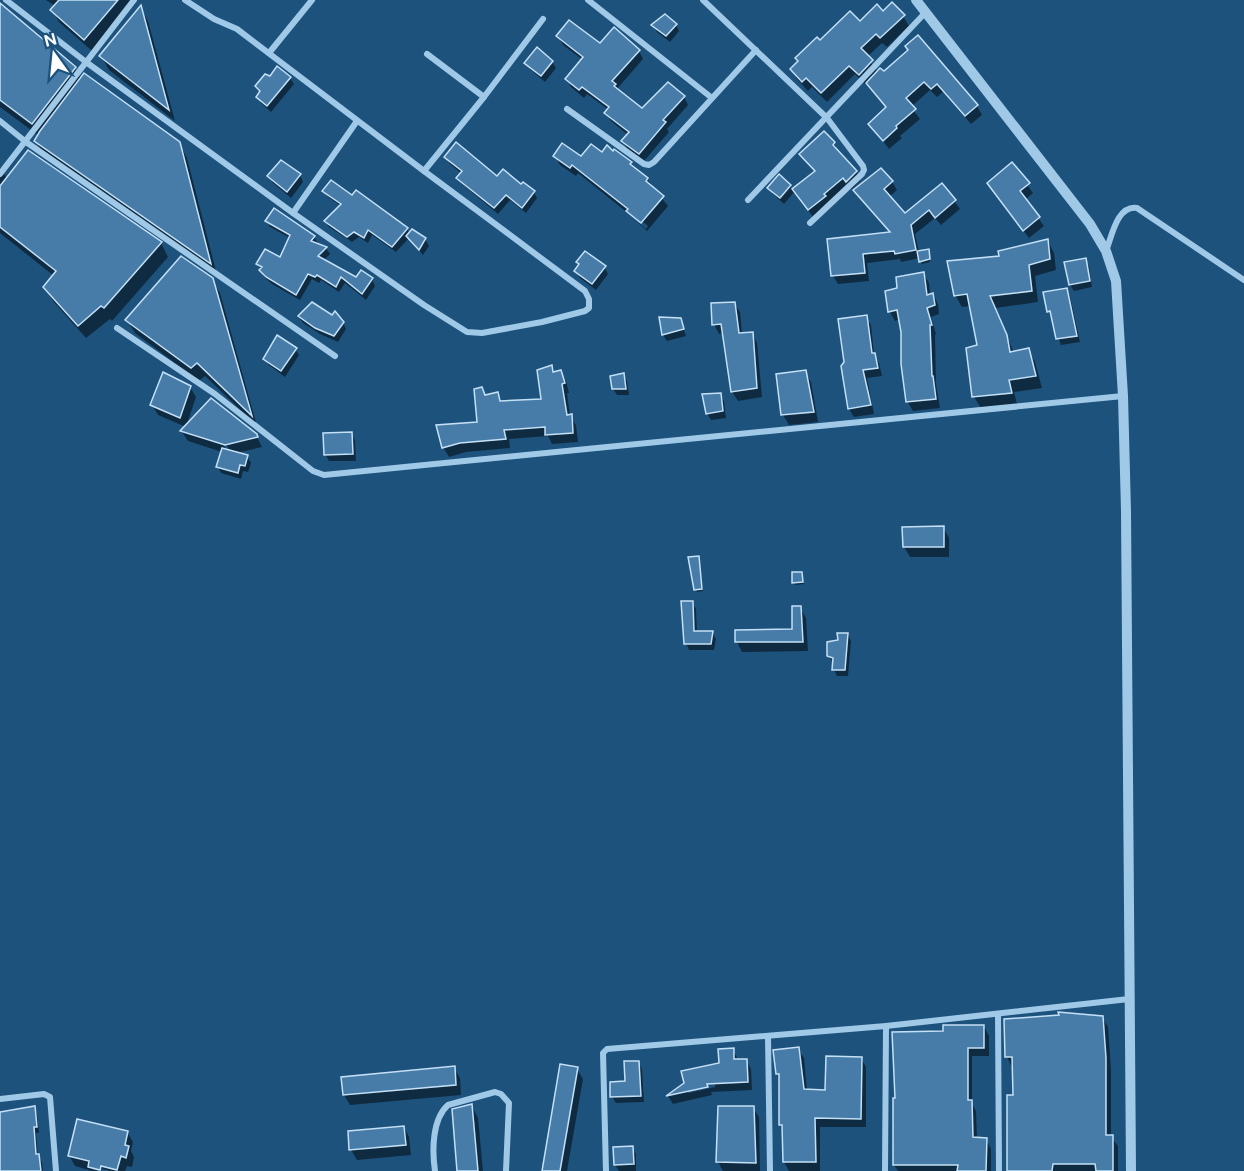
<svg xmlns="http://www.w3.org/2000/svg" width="1244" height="1171" font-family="'Public Sans',sans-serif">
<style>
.shadow{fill:#0007;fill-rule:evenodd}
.building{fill:#467ca7;stroke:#c4e0f6;stroke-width:1.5}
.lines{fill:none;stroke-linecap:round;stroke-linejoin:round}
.minor{stroke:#a0c9e8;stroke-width:6}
.tertiary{stroke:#a0c9e8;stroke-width:10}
</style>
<rect width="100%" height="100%" fill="#1d527d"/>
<g class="shadow">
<polygon points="46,0 135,0 92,51 59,22 52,10 55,6"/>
<polygon points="0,5 71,62 81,79 179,143 187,158 217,275 44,155 36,141 39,136 0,107"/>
<polygon points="141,8 148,21 175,121 109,70 101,56"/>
<polygon points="883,13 903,16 909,26 887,47 882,43 867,57 878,72 884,73 910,51 977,106 982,115 971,124 943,92 937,97 930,90 911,107 920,119 900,136 902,138 889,149 870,124 887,109 867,82 865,84 855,74 827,102 812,87 808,91 797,79 792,70 820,42"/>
<polygon points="653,25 676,25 679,31 670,42 657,32"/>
<polygon points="558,36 639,51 643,59 617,89 642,110 684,97 688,105 667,129 669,132 644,161 628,150 623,141 628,135 611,121 606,113 609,110 587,94 584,98 571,87 567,79 583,60 563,45"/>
<polygon points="552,62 556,68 545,82 530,69 526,63"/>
<polygon points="290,78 294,84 271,112 261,103 258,97 260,93 257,86"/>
<polygon points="834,143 838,152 856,172 861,180 852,189 848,185 813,217 795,191 784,204 773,194 769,188 790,186 793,190 816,173 801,154"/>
<polygon points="615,151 631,163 635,170 647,179 668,206 647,231 632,217 646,229 648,226 629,211 629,214 578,173 576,176 560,165 555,156 582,159"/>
<polygon points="446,158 521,186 534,192 537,198 526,213 510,200 498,214 462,184 458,178 462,174 450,164"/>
<polygon points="1012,164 1033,193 1025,200 1044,226 1029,238 994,192"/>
<polygon points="0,167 6,177 9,173 161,243 168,257 112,321 110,319 86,338 53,301 45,287 54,276 0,233"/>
<polygon points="300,175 303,182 291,198 273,183 269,176"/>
<polygon points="892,182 897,190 889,197 905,215 942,185 960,209 941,225 935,218 915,234 919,252 928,250 930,262 922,264 920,258 901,262 900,259 867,263 869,281 838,284 833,276 891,233 860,199 855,190"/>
<polygon points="324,191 352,197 356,192 407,229 410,234 425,239 429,246 423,255 409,238 396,252 372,235 368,243 359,237 352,242 329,227 326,221 341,206 328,197"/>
<polygon points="267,221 314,237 318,243 316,245 326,248 330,254 323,261 356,279 372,279 375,286 366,300 345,283 339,292 321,280 319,283 312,279 300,300 272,284 264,277 258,264 281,259 290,238 270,227"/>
<polygon points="1048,241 1054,253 1056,270 1035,276 1038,302 996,308 1014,353 1028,350 1035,362 1042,388 1014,392 1017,404 981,408 974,397 968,349 979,346 971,306 962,307 955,295 1000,257"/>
<polygon points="1085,260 1089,266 1092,287 1074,291 1070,285 1066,264"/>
<polygon points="604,267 608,274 596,290 580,278 576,271"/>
<polygon points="923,273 929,283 930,295 933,294 938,304 939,314 931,317 936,334 935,335 936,384 940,408 913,411 907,401 900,319 895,321 890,312 887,292 898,289"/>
<polygon points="211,279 220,293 257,426 205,376 199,381 135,333 127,320"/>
<polygon points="1067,289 1070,296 1080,342 1061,345 1049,311"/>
<polygon points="734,303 740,312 742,334 752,333 757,343 762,397 738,401 732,392 724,333 719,334 714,324"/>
<polygon points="299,317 343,322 346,329 338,342 320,334 303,323"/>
<polygon points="866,317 871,325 874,354 879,363 882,376 867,378 874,414 854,417 849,409 843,366"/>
<polygon points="680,319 686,336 667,341 663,335"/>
<polygon points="295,349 299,355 285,377 269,365 265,359"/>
<polygon points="551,367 555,373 560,372 566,381 569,393 567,393 570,416 576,425 578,442 552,444 548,436 509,439 510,448 466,452 449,457 443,447 479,424 482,389 486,396 497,394 502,402 542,401"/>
<polygon points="805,372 811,382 818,422 789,425 783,415"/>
<polygon points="623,374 627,381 629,395 617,395 613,389"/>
<polygon points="190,387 196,397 186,427 158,415 152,405"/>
<polygon points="720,394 724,401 726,418 711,420 707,413"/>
<path d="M 182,432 L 256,435 L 262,447 L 236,453 L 247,456 L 251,463 L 248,472 L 243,471 L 241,479 L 221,473 L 218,467 L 222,452 L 188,441 ZM 222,438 L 230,451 L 227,451 L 220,439 Z"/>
<polygon points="351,434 355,440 356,461 329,461 325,454"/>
<polygon points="943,527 949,538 949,557 910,557 904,547"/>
<polygon points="698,558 703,591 697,592 696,589"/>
<polygon points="793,573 802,577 804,584 795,585"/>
<polygon points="692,602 696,609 697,633 712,632 716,639 714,650 689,650 686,643"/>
<polygon points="800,608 806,618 808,651 742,652 737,642 737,632 794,631"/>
<polygon points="848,634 851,641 848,676 837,676 834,670 834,663 828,656 839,641"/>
<polygon points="1102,1017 1108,1027 1111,1069 1111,1137 1118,1146 1118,1171 1008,1171 1015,1097 1012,1067 1007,1057"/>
<polygon points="984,1026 989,1036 989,1056 972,1056 972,1104 976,1111 977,1139 986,1139 991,1149 991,1171 898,1171 894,1165 944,1033"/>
<polygon points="798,1049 804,1058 807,1091 827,1091 861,1058 866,1067 866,1127 820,1127 820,1171 789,1171 784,1162 784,1131 780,1125 781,1080 777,1074"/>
<path d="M 733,1050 L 738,1060 L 746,1060 L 751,1069 L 752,1090 L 711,1092 L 712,1095 L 673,1104 L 668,1096 L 720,1064 ZM 715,1084 L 715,1087 L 688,1093 L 688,1089 Z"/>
<polygon points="638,1062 642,1069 644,1102 616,1103 612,1097 627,1082"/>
<polygon points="454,1068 460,1078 461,1095 350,1105 344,1095 343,1079"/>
<polygon points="577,1069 583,1079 567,1171 543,1171"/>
<polygon points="472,1106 478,1118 483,1171 459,1171"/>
<polygon points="34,1107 37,1114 39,1133 36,1133 38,1156 42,1162 43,1171 0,1171 0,1113"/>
<polygon points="720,1108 753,1108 759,1117 760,1171 723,1171 718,1162"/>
<polygon points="404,1127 409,1137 411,1155 357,1160 351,1150"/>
<polygon points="127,1132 133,1142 131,1151 134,1157 132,1167 127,1166 125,1171 111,1171 92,1166 92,1169 98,1171 92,1171 75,1166 69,1155"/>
<polygon points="632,1148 636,1154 636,1171 619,1171 615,1165"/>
</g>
<g class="building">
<polygon points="59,0 118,0 84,40 50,10"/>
<polygon points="892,2 905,15 880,38 876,34 861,48 873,60 859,75 849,66 821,93 806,78 802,82 790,69 798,61 795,58 817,37 820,40 850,11 860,21 877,4 883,11"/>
<polygon points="0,3 76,67 32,124 0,100"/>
<polygon points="141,5 169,110 99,56"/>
<polygon points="665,14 677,24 666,36 651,25"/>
<polygon points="569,20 600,43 614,27 640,50 612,81 616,84 614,86 642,108 668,82 685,96 663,120 666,122 639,154 621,141 629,132 604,113 609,107 582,87 579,90 565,79 583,57 556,36"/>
<polygon points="918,35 978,105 965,116 937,84 931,89 924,82 906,98 916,109 896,126 897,128 883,141 868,124 886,107 866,83 880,68 884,71 908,50 905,46"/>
<polygon points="537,47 553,61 541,76 524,63"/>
<polygon points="277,66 291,77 267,106 256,97 260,91 255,86 265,74 270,76"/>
<polygon points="84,73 180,142 211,264 34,141 40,131"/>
<polygon points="824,131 835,142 833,145 857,171 846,182 843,178 824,194 826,196 808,210 792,189 815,171 799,154"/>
<polygon points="456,142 497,176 503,169 521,184 523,182 535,191 522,208 506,195 494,208 456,178 462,171 444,157"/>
<polygon points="562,143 581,156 591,144 602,152 607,145 613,151 614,149 632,162 630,164 648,178 646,181 664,196 641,223 626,211 628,209 572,165 570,168 553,156"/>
<polygon points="28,150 162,242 104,308 101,306 78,326 43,287 56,271 0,227 0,186"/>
<polygon points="281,160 301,174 287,192 267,176"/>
<polygon points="1012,162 1030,183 1020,191 1040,217 1023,231 987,183"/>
<polygon points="881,168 893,181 884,189 905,213 942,183 956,200 935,218 929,210 911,225 916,250 895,254 894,251 863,254 865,273 831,276 827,239 890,232 853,190"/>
<polygon points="779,174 791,185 780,198 767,188"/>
<polygon points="331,180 352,195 356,190 408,228 392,247 368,230 364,238 354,232 347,237 324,221 341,204 322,191"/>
<polygon points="274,208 315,236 311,241 327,247 318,256 356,277 361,270 373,278 362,294 341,277 336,287 317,275 315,277 308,274 296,295 266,277 259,270 262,267 256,264 265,249 280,257 290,235 265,221"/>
<polygon points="412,229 426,238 419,250 406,236"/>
<polygon points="1048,239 1050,259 1029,265 1032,291 990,296 1007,335 1010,352 1029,348 1036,376 1009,380 1012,393 972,397 966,348 977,345 967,294 954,296 947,261 999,256 998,251"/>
<polygon points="929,249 930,259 919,262 917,251"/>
<polygon points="585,251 606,266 592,284 574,271 579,264 576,262"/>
<polygon points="181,256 213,278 252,416 197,363 191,368 125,320"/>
<polygon points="1086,258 1090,281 1069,285 1064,262"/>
<polygon points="924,272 927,295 933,293 935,305 927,308 932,325 930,325 932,376 933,376 936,399 906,402 901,364 901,332 897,310 888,312 885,291 897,288 896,277"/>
<polygon points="1067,288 1077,336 1056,339 1050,311 1047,312 1043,292"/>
<polygon points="312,302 332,315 335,311 344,322 334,336 315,328 298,316"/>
<polygon points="735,302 739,333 753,332 757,388 731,392 721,324 712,325 711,303"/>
<polygon points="867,315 872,353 875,353 878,368 863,370 871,405 848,409 841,366 844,362 838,319"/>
<polygon points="659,317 681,318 684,329 662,335"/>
<polygon points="277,335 297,348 281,371 263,359"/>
<polygon points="552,365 553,372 561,370 565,383 562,384 567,415 572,414 573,433 545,435 545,427 504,430 506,439 460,443 442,448 436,425 477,422 474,389 482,387 485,395 498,392 500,401 541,399 537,370"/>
<polygon points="806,370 814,412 781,415 776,374"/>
<polygon points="163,372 191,386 180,418 150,405"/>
<polygon points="624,373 626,389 612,389 610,376"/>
<polygon points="721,393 723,411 706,414 702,394"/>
<polygon points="211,398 257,434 258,437 225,445 180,431"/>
<polygon points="352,432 353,454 324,455 323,433"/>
<polygon points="222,448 248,455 245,466 240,465 238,473 216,467"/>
<polygon points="944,526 944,547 903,547 902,527"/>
<polygon points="699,556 702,589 694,590 688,557"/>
<polygon points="792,572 802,572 803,582 792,583"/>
<polygon points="681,601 693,601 694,631 713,631 711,644 684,644"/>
<polygon points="792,606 801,606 803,642 735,642 735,630 792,629"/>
<polygon points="837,633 848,633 845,670 832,670 833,658 827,656 827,642 838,640"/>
<polygon points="1058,1012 1103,1016 1106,1058 1106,1135 1113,1135 1113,1171 1096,1171 1095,1164 1053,1164 1052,1171 1007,1171 1007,1095 1013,1095 1012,1057 1005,1057 1004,1019 1059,1015"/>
<polygon points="943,1025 984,1025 984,1048 968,1048 968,1100 972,1100 973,1137 987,1138 986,1171 957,1171 958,1165 893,1165 893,1098 895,1098 892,1032 943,1031"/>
<polygon points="799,1047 804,1089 825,1090 826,1056 862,1057 861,1119 815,1118 816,1162 783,1162 782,1125 779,1125 779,1074 776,1074 773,1050"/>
<polygon points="734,1048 734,1059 747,1059 748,1082 707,1084 708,1087 666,1096 684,1083 681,1071 719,1063 718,1049"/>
<polygon points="624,1061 639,1061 641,1096 610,1097 610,1082 625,1081"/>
<polygon points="560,1064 578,1067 560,1171 542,1171"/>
<polygon points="455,1066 456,1085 343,1095 341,1077"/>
<polygon points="472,1104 478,1171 457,1171 452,1109"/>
<polygon points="35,1106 37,1127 34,1127 36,1154 39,1154 41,1171 0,1171 0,1112"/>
<polygon points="718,1106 754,1106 756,1163 716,1162"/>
<polygon points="77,1119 128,1131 125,1145 129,1146 126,1158 121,1156 117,1170 101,1166 100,1170 88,1167 89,1161 68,1156"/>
<polygon points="404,1126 406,1145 349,1150 348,1131"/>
<polygon points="633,1146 634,1164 614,1165 613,1147"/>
</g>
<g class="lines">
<g class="minor">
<polyline points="6,0 86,62 293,213 424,305 467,332 482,333 542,322 585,311 589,308 589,299 585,291 424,171 237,29 214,19 185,0"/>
<polyline points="588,0 712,98"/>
<polyline points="703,0 827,118 863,166 864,170 862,174 810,223"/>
<polyline points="269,53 312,0"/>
<polyline points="427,54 484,97"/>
<polyline points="567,109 644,164 649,165 654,162 756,50"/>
<polyline points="0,121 26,142 335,356"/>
<polyline points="424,171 484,97 543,19"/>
<polyline points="0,174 134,0"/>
<polyline points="748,200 925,13"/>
<polyline points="293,213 357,121"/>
<path d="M 1106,251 C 1112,236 1117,205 1137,208 L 1244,280"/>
<polyline points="117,328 215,394 313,471 324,475 1123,396"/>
<polyline points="998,1014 999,1171"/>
<polyline points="768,1036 770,1171"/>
<polyline points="0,1099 44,1094 50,1097 56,1171"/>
<path d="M 435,1171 C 432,1151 432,1119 448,1105 L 495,1092 L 501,1094 L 509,1103 L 506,1171"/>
<polyline points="606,1171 603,1053 607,1049 886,1026 1129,999"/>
<polyline points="885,1171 886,1026"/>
</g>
<polyline class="tertiary" points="916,0 1090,224 1106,251 1116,281 1123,396 1126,511 1131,1171"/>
</g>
<g transform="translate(54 54) rotate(345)" stroke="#1d527d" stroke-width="4.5" paint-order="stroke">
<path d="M0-4.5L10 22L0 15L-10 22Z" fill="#ffffff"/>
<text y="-9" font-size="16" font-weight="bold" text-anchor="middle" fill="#ffffff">N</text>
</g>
</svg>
